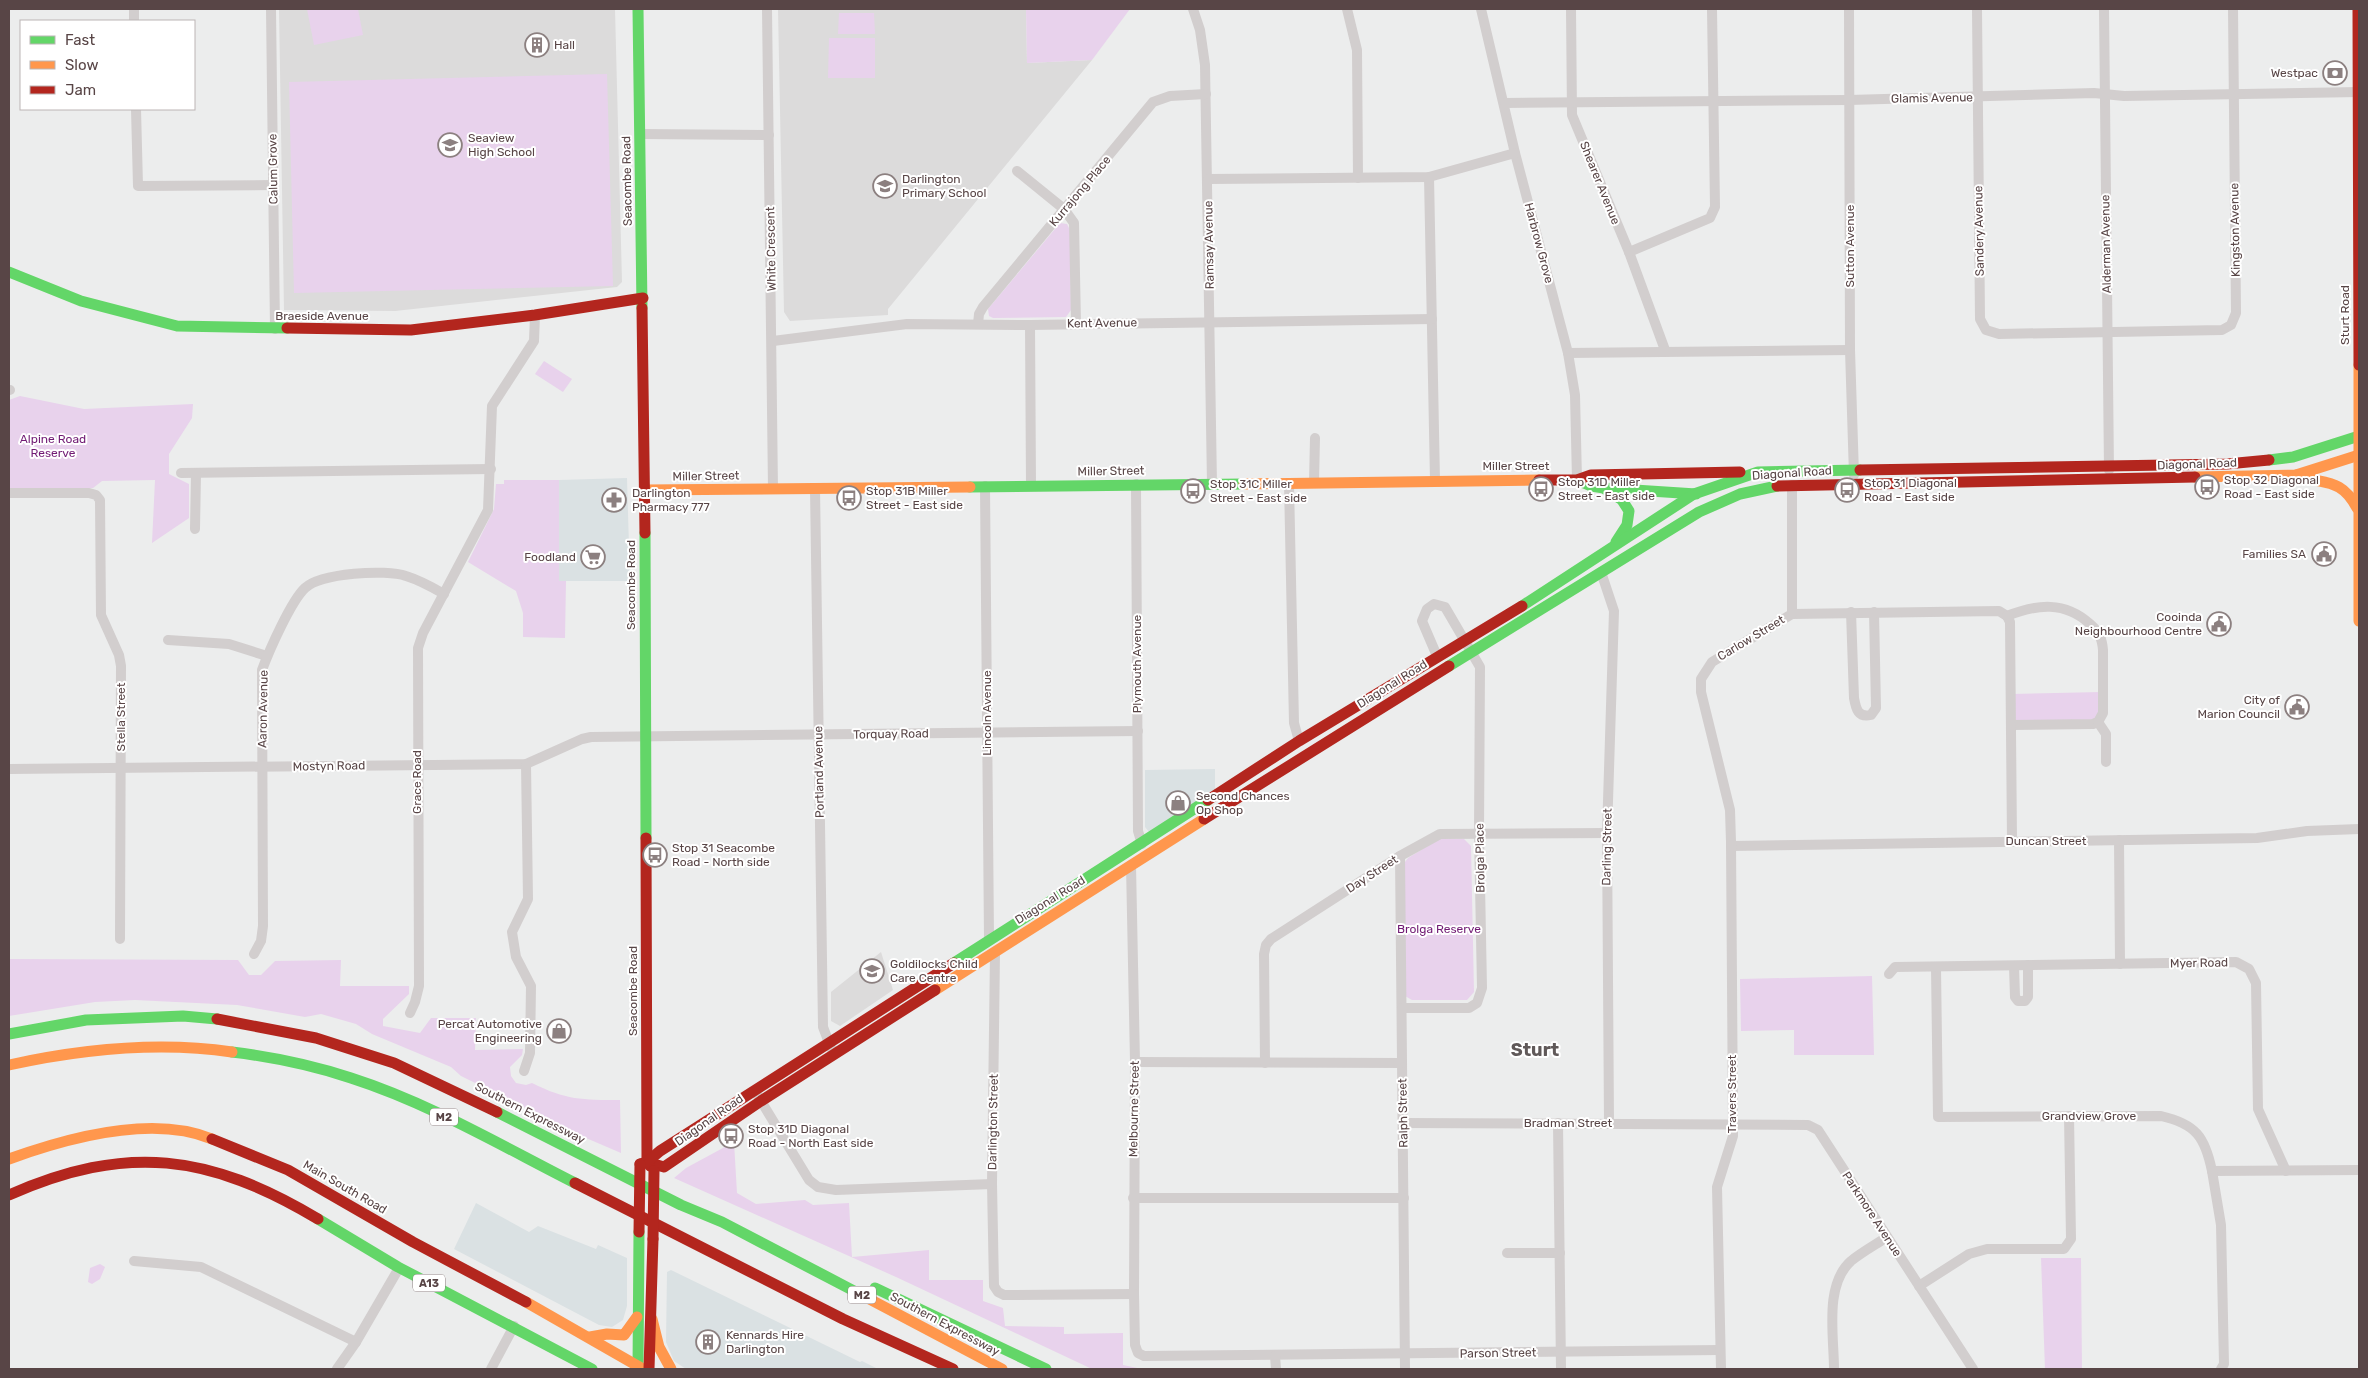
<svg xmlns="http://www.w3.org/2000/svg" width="2368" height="1378" font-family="Rubik,sans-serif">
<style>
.commercial{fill:#dae1e3}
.education{fill:#dcdbdb}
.green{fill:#e8d2ec}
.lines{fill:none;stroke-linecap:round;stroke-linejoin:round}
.street{stroke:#d2cece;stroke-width:10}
.fast{stroke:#63d668;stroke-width:11}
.slow{stroke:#ff974d;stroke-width:11}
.jam{stroke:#b3261e;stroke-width:11}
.jam-bridge{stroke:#b3261e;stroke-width:11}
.labels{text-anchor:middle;stroke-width:4;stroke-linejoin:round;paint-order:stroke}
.shield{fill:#fff;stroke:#8a7d7e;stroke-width:1}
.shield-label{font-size:11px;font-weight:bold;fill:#584546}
.poi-label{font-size:12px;fill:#584546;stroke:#fff;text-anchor:start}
.street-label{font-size:12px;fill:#584546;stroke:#fff}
.park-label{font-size:12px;fill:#711b74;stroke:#fff}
.district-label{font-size:18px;font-weight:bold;fill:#605959;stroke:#fff}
</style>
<rect width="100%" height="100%" fill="#eceded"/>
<g class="commercial">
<polygon points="627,478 630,581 559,581 559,480"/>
<polygon points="1215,769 1215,790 1150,833 1145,827 1145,770"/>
<polygon points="476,1203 529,1232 538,1226 596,1249 598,1245 627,1258 627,1306 623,1320 612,1327 599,1325 454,1249"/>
<polygon points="671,1270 860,1362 862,1361 878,1369 686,1369 674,1361 666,1342 667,1272"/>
</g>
<g class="education">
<polygon points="279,9 615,9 622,282 617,287 395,311 284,310"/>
<polygon points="778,9 1026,9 1027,63 1092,60 888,309 888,315 790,321 784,312"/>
<polygon points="881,952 893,990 840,1026 831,1021 831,992"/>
</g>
<g class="green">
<polygon points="307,9 358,9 363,35 314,45"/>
<polygon points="1026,9 1130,9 1092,60 1027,63"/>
<polygon points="839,13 874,13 875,34 838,34"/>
<polygon points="829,38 875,38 875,78 828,78"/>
<polygon points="607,74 613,286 294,293 289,82"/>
<polygon points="1060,223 1067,224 1070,230 1071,310 1066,317 993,318 989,316 988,309"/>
<polygon points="544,361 572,379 563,392 535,374"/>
<polygon points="20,396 84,409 193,404 192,418 169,454 169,474 189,484 189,518 152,543 155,480 102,481 93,488 9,489 9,400"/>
<polygon points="504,480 559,480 559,581 566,581 565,638 523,637 523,613 516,591 468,562 494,509 496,484 504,484"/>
<polygon points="2101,692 2097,720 2013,723 2012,694"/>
<polygon points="1439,839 1464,839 1471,846 1474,992 1467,1000 1412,1000 1405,996 1405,862 1408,858"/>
<path d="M 9,959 L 238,960 L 249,975 L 261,975 L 275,961 L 341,960 L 340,986 L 409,986 L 409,994 L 383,1019 L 383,1026 L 420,1033 L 431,1018 L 476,1018 L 475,1050 L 523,1049 L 522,1055 L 510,1067 L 511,1076 L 516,1083 L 526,1085 L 532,1083 C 566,1100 582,1100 620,1100 L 621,1153 L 586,1138 L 461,1076 L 451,1067 L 372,1034 L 356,1024 L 321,1014 L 305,1017 L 237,1005 L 135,1000 L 95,1002 L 9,1016 Z"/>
<polygon points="1872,976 1874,1055 1794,1055 1794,1030 1741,1031 1740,979"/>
<polygon points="734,1142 737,1193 756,1204 805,1200 813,1205 849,1203 852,1257 929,1250 929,1280 983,1280 983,1301 1003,1308 1005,1326 1064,1327 1064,1334 1123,1333 1123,1365 1142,1369 1092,1369 896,1277 674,1178 686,1168"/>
<polygon points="2041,1258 2081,1258 2082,1369 2045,1369"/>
<polygon points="100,1264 105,1267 100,1279 92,1284 88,1282 90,1268"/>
</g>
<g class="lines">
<g class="street">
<polyline points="134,9 134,21"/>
<polyline points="271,9 275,329"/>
<polyline points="767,9 773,489"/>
<polyline points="1193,9 1200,30 1205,65 1212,484"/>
<polyline points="1347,9 1357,50 1358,178"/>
<polyline points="1481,9 1515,153 1568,353 1575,395 1577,480"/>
<polyline points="1571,9 1572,115 1629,252 1665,350"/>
<polyline points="1849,9 1850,350 1854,475"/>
<polyline points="1977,9 1980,319 1986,330 1999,334 2222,330 2231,325 2236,313 2233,9"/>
<polyline points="2104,9 2109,470"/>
<polyline points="1505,103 1849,100 2094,93 2124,96 2359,92"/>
<polyline points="136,109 138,186 273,185"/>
<polyline points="640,134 769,135"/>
<polyline points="1017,171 1064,209 1074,223 1076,324"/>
<polyline points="1429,177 1435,481"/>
<polyline points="1208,179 1429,177 1515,153"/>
<polyline points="1629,252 1710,218 1715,207 1712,9"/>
<polyline points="978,324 979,314 983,307 1153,102 1170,96 1206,94"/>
<polyline points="1030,325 1031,486"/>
<polyline points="773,341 907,324 1030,325 1432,319"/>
<polyline points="1568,353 1850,350"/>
<polyline points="9,390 10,390"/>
<polyline points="181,473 491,469"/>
<polyline points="1314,482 1315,438"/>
<polyline points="1289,483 1294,723 1299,741"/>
<polyline points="1136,484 1138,831 1142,844"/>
<polyline points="985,486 989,939"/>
<polyline points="815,488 823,1027 831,1048"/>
<polyline points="9,493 89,493 96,495 100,500 101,615 119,655 121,666 120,939"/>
<polyline points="195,529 196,473"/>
<polyline points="1601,572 1614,611 1607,833 1609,1123"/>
<path d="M 1851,612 L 1854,698 C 1856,709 1858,718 1871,715 L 1876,708 L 1874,612"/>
<polyline points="1792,614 1999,611 2007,616"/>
<path d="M 2007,616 C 2037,604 2065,601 2090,624 C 2099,632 2102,638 2103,650 L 2103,713 L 2098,722 L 2093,724 L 2011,725"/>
<polyline points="2007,616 2010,622 2012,841"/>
<polyline points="168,640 229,644 267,656"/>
<polyline points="2098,722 2106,734 2106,762"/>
<polyline points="9,769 526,764 582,739 591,737 1138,731"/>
<polyline points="2119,840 2120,964"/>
<polyline points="1731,846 2257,838 2307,831 2359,829"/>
<polyline points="1400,856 1405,1369"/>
<polyline points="1131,865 1135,1062 1134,1294 1135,1345 1138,1353 1144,1356 1720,1350"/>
<polyline points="995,952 992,1184 994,1286 998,1292 1004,1295 1134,1294"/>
<path d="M 254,954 L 261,941 L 263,926 L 262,670 C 269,651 291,601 305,588 C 321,573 386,569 406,576 C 419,580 432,587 444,594"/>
<polyline points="2014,966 2015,997 2018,1001 2025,1001 2028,997 2028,965"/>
<path d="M 1936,967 L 1938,1117 L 2161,1116 C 2196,1124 2205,1137 2212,1171 L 2359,1170"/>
<polyline points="1889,974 1895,967 2236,962 2249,969 2256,983 2258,1109 2286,1171"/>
<polyline points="1402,1008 1469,1008 1477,1003 1482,988 1479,832 1480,667 1445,607 1434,604 1427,609 1422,621 1437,656"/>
<polyline points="410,1013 415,1002 419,986 418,648 423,633 488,510 492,406 534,341 535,315"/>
<polyline points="1135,1062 1402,1063"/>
<polyline points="1265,1063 1264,954 1266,945 1271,939 1400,856 1440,834 1607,833"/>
<polyline points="524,1071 530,1053 531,986 516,957 512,932 528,899 526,764"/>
<polyline points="758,1096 809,1180 818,1187 836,1190 992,1184"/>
<polyline points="1403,1123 1808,1125 1818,1130 1973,1369"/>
<polyline points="1558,1123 1561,1369"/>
<polyline points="2212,1171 2221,1225 2224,1364 2221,1369"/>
<polyline points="1133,1198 1404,1198"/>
<polyline points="1507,1253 1560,1253"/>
<polyline points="134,1261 201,1267 356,1342"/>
<polyline points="1919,1286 1969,1254 1987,1249 2064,1249 2071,1239 2069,1116"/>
<polyline points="1275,1356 1276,1369"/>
<polyline points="337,1369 356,1342 399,1268"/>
<polyline points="491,1369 514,1326"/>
<polyline points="1721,1369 1717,1187 1733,1136 1733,1124 1731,842 1730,810 1701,692 1701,679 1712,662 1792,614 1792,485"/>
<path d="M 1834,1369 C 1834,1336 1824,1285 1851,1261 C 1862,1252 1875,1245 1887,1237"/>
</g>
<g class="fast">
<polyline points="638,9 642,308"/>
<polyline points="9,272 81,301 177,326 287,328"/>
<polyline points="2269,460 2293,457 2359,436"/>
<polyline points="1577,480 1591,486 1604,488 1696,494"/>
<polyline points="970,487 1244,484"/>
<polyline points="1605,489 1622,500 1629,511 1627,525 1616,542"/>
<polyline points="645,533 646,838"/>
<polyline points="1522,606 1694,494 1758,472 1860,470"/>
<polyline points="1449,666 1699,512 1740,494 1777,486"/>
<polyline points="954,963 1208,800"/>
<polyline points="9,1034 86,1020 183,1016 217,1019"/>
<path d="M 232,1052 C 273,1057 312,1065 351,1078 C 429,1103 502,1146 575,1183"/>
<polyline points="497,1112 681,1205 722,1222 856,1292"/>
<polyline points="318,1219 398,1267 592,1369"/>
<polyline points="875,1288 1046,1369"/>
<polyline points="638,1369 639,1232"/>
</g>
<g class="slow">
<polyline points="2359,365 2359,621"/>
<path d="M 2296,475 C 2324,485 2341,477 2357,508"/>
<polyline points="2195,477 2296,475 2359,455"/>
<polyline points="1244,484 1539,480"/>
<polyline points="645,490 970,487"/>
<polyline points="935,990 1204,819"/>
<path d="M 9,1065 C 82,1049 157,1041 232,1052"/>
<path d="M 9,1159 C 67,1138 152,1114 212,1139"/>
<polyline points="856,1292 1002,1369"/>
<polyline points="526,1302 643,1369"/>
<polyline points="652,1319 659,1347 671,1369"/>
<polyline points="590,1337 607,1334 624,1335 637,1317"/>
</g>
<g class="jam">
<polyline points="2358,9 2359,365"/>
<polyline points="642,308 645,533"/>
<polyline points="287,328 411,330 535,315 643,298"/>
<polyline points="1860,470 2227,464 2269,460"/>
<polyline points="1539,480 1577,480 1591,475 1740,472"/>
<polyline points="1777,486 2195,477"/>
<polyline points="1208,800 1299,741 1522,606"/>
<polyline points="1204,819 1449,666"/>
<polyline points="646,838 647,1162 650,1166"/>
<polyline points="217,1019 316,1038 394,1063 497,1112"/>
<polyline points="212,1139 288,1170 413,1242 526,1302"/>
<polyline points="647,1162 664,1167 761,1101 935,990"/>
<polyline points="640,1164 647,1162 660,1151 954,963"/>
<polyline points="575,1183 843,1319 953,1369"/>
<path d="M 9,1195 C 127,1143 209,1154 318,1219"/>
<polyline points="649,1369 653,1239"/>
</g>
<g class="jam-bridge">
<polyline points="639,1232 640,1164"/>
<polyline points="653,1239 654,1171"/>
</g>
</g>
<defs>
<g id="building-ring" transform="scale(1.25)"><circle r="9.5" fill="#fff" stroke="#8c8080" stroke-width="1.5"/><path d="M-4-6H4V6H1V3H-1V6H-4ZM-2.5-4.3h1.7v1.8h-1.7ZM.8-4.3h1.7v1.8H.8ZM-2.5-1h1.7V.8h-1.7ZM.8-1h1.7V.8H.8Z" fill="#8c8080"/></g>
<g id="bank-ring" transform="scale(1.25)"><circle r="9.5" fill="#fff" stroke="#8c8080" stroke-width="1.5"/><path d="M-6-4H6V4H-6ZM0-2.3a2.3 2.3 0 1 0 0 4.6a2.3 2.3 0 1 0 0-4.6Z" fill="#8c8080"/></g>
<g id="school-ring" transform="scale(1.25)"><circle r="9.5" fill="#fff" stroke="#8c8080" stroke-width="1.5"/><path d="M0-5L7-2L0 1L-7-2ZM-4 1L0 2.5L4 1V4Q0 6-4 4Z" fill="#8c8080"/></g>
<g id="bus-ring" transform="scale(1.25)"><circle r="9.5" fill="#fff" stroke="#8c8080" stroke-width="1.5"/><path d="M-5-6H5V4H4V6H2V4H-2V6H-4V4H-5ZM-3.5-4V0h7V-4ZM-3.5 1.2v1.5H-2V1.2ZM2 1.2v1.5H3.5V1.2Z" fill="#8c8080"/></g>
<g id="pharmacy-ring" transform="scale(1.25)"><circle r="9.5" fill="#fff" stroke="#8c8080" stroke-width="1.5"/><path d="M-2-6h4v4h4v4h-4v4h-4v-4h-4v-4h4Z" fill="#8c8080"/></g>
<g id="civic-ring" transform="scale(1.25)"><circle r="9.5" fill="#fff" stroke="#8c8080" stroke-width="1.5"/><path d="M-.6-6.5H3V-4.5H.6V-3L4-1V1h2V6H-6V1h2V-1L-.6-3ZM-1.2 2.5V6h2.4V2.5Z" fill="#8c8080"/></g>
<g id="supermarket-ring" transform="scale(1.25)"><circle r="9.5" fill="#fff" stroke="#8c8080" stroke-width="1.5"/><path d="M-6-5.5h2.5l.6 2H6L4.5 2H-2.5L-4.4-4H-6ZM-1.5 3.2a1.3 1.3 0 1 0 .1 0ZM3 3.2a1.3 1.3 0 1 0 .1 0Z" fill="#8c8080"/></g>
<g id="shop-ring" transform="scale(1.25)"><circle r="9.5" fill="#fff" stroke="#8c8080" stroke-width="1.5"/><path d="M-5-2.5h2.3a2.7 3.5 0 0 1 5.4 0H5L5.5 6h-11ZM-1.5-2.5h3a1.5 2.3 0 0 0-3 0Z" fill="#8c8080"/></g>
</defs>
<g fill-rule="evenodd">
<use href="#building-ring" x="537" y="45"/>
<use href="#bank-ring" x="2335" y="73"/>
<use href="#school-ring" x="450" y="145"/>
<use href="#school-ring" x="885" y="186"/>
<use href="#bus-ring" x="2207" y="487"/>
<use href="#bus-ring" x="1541" y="489"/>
<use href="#bus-ring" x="1847" y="490"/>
<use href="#bus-ring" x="1193" y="491"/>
<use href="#bus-ring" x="849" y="498"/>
<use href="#pharmacy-ring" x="614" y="500"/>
<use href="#civic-ring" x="2324" y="554"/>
<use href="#supermarket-ring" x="593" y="557"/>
<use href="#civic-ring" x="2219" y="624"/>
<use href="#civic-ring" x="2297" y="707"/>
<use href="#shop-ring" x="1178" y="803"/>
<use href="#bus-ring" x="655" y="855"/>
<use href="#school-ring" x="872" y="971"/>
<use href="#shop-ring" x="559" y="1031"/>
<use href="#bus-ring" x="731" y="1136"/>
<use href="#building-ring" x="708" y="1342"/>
</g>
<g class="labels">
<g class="shield">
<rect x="430" y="1108.5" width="28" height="17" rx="4"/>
<rect x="413" y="1274.5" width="32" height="17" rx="4"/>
<rect x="848" y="1286.5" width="28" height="17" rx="4"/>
</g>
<g class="shield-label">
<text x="444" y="1121">M2</text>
<text x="429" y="1287">A13</text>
<text x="862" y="1299">M2</text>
</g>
<g class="poi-label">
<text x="554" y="49">Hall</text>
<text x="2318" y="77" text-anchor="end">Westpac</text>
<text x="468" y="142">Seaview<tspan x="468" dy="14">High School</tspan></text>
<text x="902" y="183">Darlington<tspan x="902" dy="14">Primary School</tspan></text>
<text x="2224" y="484">Stop 32 Diagonal<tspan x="2224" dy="14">Road - East side</tspan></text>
<text x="1558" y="486">Stop 31D Miller<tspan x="1558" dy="14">Street - East side</tspan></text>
<text x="1864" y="487">Stop 31 Diagonal<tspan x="1864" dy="14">Road - East side</tspan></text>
<text x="1210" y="488">Stop 31C Miller<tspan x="1210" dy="14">Street - East side</tspan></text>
<text x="866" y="495">Stop 31B Miller<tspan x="866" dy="14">Street - East side</tspan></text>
<text x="632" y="497">Darlington<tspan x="632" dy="14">Pharmacy 777</tspan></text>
<text x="2306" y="558" text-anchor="end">Families SA</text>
<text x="576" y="561" text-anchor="end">Foodland</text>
<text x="2202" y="621" text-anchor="end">Cooinda<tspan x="2202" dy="14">Neighbourhood Centre</tspan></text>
<text x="2280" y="704" text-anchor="end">City of<tspan x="2280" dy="14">Marion Council</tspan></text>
<text x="1196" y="800">Second Chances<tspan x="1196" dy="14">Op Shop</tspan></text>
<text x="672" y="852">Stop 31 Seacombe<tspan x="672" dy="14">Road - North side</tspan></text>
<text x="890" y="968">Goldilocks Child<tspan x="890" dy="14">Care Centre</tspan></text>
<text x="542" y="1028" text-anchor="end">Percat Automotive<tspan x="542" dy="14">Engineering</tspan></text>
<text x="748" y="1133">Stop 31D Diagonal<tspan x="748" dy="14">Road - North East side</tspan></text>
<text x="726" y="1339">Kennards Hire<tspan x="726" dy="14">Darlington</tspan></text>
</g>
<g class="street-label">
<text transform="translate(1932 98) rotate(-1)" y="4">Glamis Avenue</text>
<text transform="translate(273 169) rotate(-91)" y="4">Calum Grove</text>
<text transform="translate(627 181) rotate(-91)" y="4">Seacombe Road</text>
<text transform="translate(1600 183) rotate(68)" y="4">Shearer Avenue</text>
<text transform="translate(1080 191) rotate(-50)" y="4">Kurrajong Place</text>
<text transform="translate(2235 230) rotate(-91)" y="4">Kingston Avenue</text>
<text transform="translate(1979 231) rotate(-91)" y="4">Sandery Avenue</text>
<text transform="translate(1539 243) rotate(75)" y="4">Harbrow Grove</text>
<text transform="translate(2106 244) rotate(-91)" y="4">Alderman Avenue</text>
<text transform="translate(1209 245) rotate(-91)" y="4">Ramsay Avenue</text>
<text transform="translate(1850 246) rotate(-90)" y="4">Sutton Avenue</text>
<text transform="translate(771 249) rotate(-91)" y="4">White Crescent</text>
<text transform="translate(2345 315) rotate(-90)" y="4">Sturt Road</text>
<text x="322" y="320">Braeside Avenue</text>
<text transform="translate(1102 323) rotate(-1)" y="4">Kent Avenue</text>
<text transform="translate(2197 464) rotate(-2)" y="4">Diagonal Road</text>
<text x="1516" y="470">Miller Street</text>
<text transform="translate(1111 471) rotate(-1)" y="4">Miller Street</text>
<text transform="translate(1792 473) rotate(-4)" y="4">Diagonal Road</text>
<text transform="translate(706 476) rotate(-1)" y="4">Miller Street</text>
<text transform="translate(631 585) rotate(-90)" y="4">Seacombe Road</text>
<text transform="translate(1751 638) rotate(-31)" y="4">Carlow Street</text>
<text transform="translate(1137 664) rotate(-90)" y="4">Plymouth Avenue</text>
<text transform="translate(1392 684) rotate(-32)" y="4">Diagonal Road</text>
<text transform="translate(263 709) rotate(-89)" y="4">Aaron Avenue</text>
<text transform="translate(987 713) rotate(-90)" y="4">Lincoln Avenue</text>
<text transform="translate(121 717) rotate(-90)" y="4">Stella Street</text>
<text transform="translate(891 734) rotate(-1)" y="4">Torquay Road</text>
<text transform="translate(329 766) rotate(-1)" y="4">Mostyn Road</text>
<text transform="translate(819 772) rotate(-91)" y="4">Portland Avenue</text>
<text transform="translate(417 782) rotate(-90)" y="4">Grace Road</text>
<text x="2046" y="845">Duncan Street</text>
<text transform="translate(1607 847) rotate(-89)" y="4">Darling Street</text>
<text transform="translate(1480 858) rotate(-91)" y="4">Brolga Place</text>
<text transform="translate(1372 874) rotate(-33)" y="4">Day Street</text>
<text transform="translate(1050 900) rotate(-32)" y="4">Diagonal Road</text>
<text transform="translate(2199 963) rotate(-1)" y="4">Myer Road</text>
<text transform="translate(633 991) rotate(-90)" y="4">Seacombe Road</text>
<text transform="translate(1732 1094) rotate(-90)" y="4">Travers Street</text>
<text transform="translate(1134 1109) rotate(-89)" y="4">Melbourne Street</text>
<text transform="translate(530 1113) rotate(27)" y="4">Southern Expressway</text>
<text transform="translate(1403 1113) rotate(-91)" y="4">Ralph Street</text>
<text x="2089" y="1120">Grandview Grove</text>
<text transform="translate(709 1120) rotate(-35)" y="4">Diagonal Road</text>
<text transform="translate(993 1122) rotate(-89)" y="4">Darlington Street</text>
<text x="1568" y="1127">Bradman Street</text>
<text transform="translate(345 1187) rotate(30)" y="4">Main South Road</text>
<text transform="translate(1872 1214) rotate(57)" y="4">Parkmore Avenue</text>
<text transform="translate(945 1324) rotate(28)" y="4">Southern Expressway</text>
<text transform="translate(1498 1353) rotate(-1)" y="4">Parson Street</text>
</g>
<g class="park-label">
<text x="53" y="443">Alpine Road<tspan x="53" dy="14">Reserve</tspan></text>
<text x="1439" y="933">Brolga Reserve</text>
</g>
<g class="district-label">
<text x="1535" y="1056">Sturt</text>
</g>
</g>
<rect width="2368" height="1378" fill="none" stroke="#584546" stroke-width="20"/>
<rect x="20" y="20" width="175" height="90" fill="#ffffff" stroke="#bcb5b5"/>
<rect x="30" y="36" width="25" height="8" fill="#63d668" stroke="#bcb5b5"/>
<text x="65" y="45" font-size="15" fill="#584546">Fast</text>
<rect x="30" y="61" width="25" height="8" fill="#ff974d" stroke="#bcb5b5"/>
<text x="65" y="70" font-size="15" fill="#584546">Slow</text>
<rect x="30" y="86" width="25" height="8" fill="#b3261e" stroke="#bcb5b5"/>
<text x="65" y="95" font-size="15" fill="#584546">Jam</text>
</svg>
